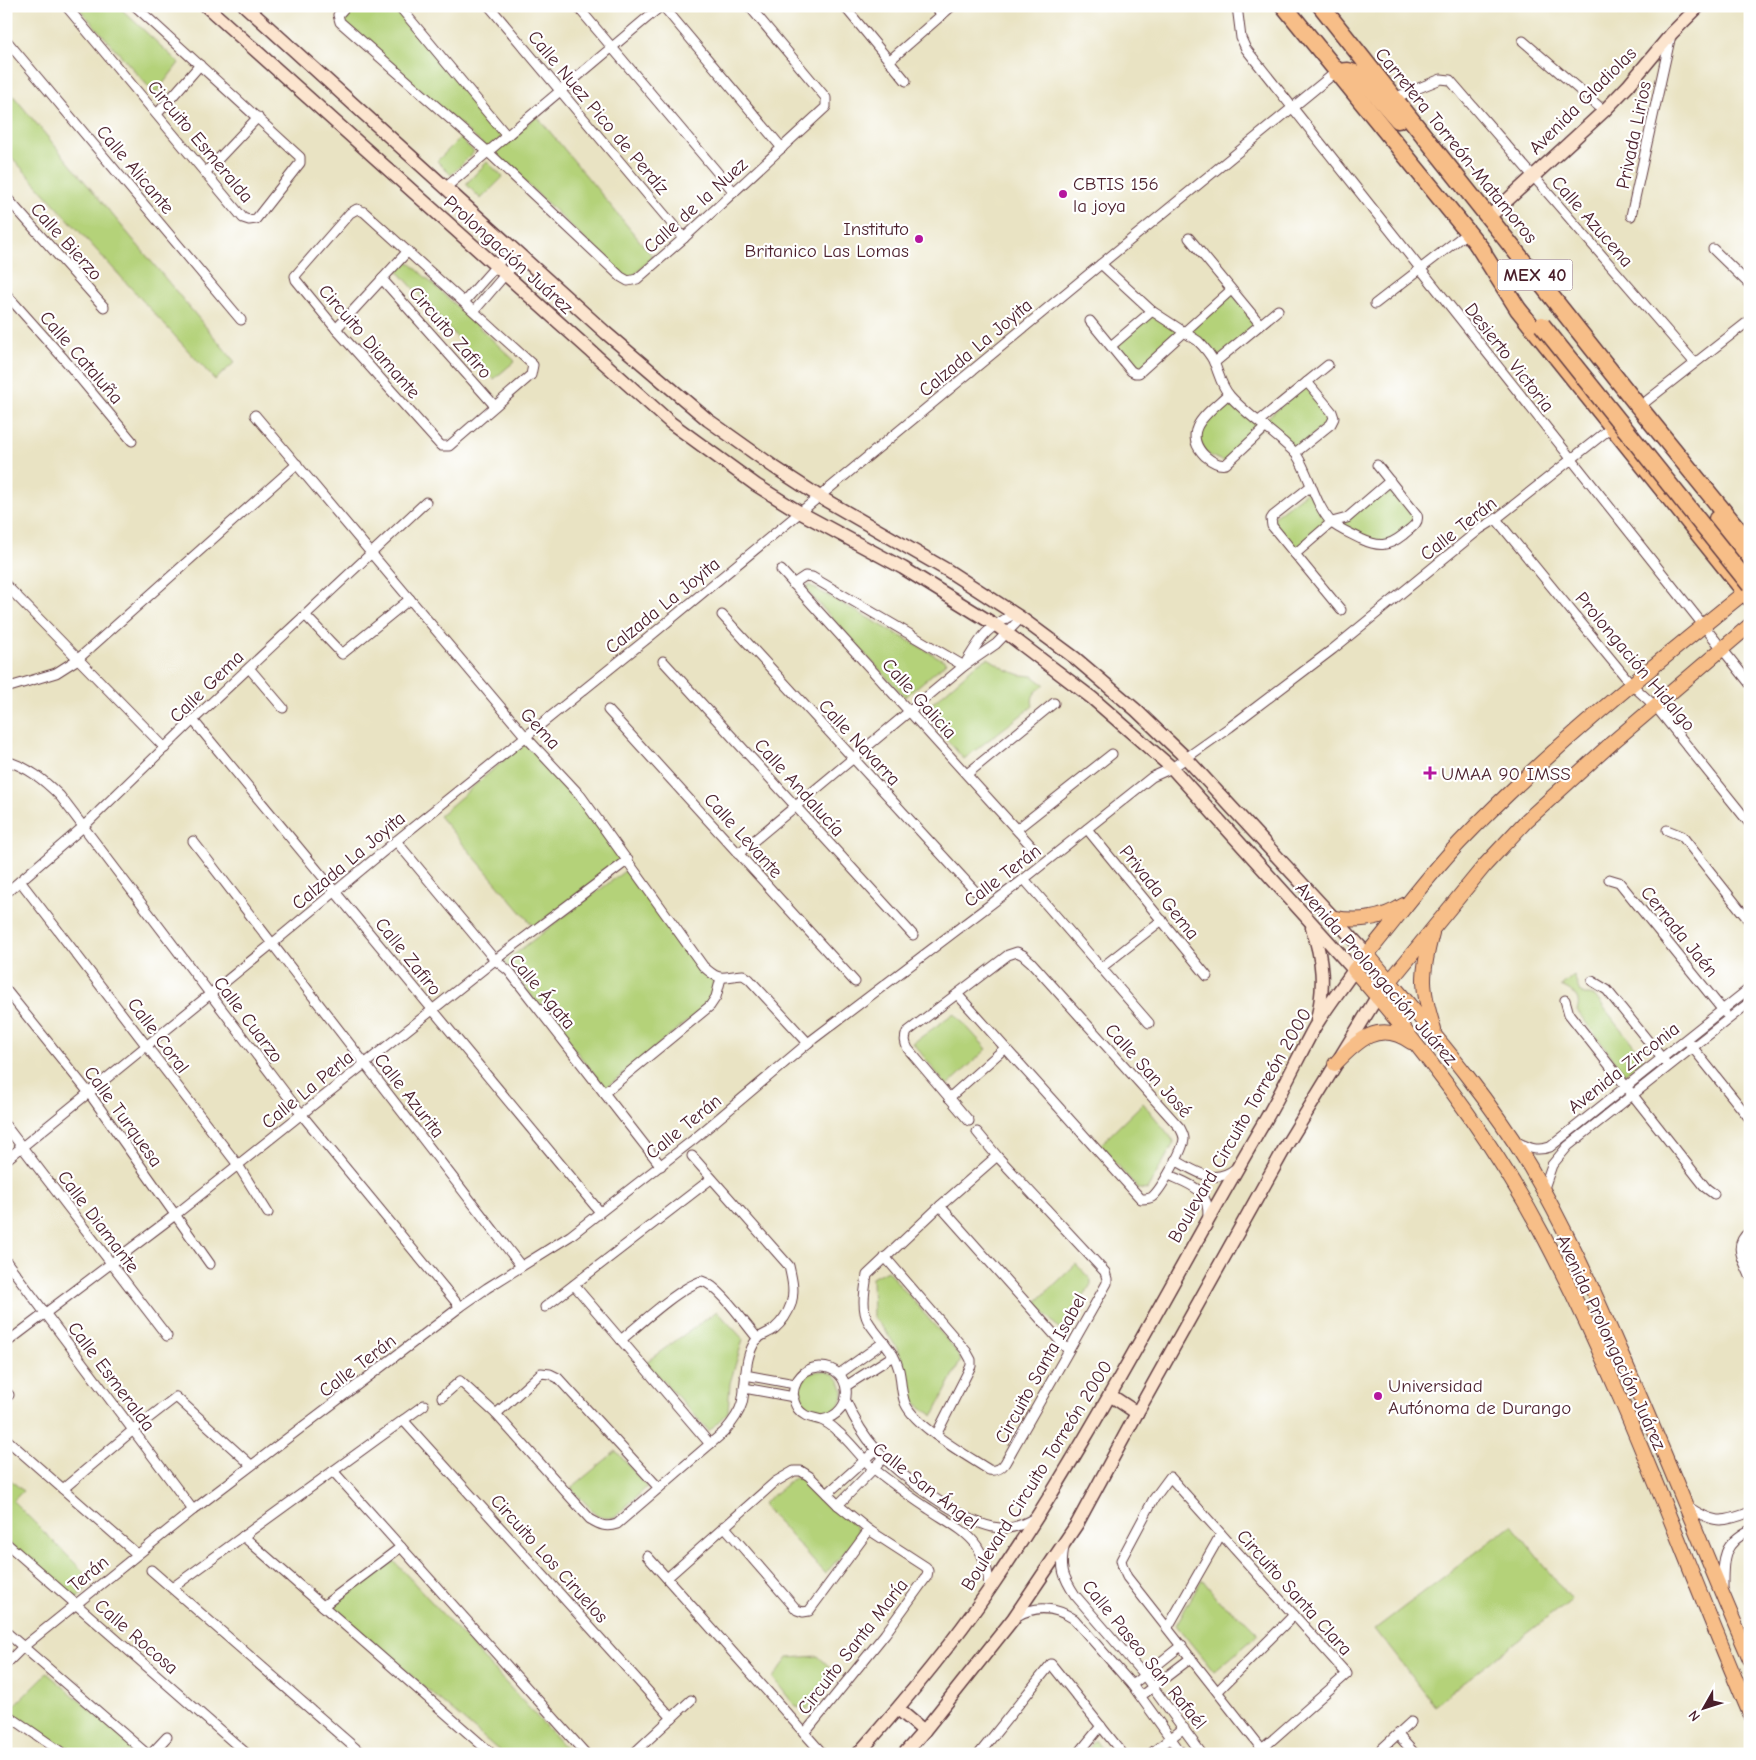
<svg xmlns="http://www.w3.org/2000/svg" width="1756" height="1760" font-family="'Comic Neue',sans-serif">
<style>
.green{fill:#b4d279;stroke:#7f7852}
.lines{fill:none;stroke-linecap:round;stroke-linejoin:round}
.street-casing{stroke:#623c42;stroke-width:11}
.secondary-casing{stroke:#623c42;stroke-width:15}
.primary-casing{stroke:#623c42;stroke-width:16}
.highway-casing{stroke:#623c42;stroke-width:19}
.street{stroke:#fff;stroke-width:9}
.secondary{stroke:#fce5cf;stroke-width:12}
.primary{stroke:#f7be88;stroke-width:14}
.highway{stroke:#f7be88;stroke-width:16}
.highway-bridge-casing{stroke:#623c42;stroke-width:19;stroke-linecap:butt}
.highway-bridge{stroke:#f7be88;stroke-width:16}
.poi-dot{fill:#b5179e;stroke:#fff;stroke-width:2}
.labels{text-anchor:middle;stroke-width:4.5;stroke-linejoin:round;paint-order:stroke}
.shield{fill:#fff;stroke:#80626b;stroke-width:1}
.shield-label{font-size:18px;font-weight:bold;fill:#4a1f2b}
.street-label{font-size:19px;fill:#4a1f2b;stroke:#fff}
.poi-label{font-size:19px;fill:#4a1f2b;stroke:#fff;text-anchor:start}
</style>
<rect width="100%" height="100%" fill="#fff"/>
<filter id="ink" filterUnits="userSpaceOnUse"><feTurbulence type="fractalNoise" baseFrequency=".02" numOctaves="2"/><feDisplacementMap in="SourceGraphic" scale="10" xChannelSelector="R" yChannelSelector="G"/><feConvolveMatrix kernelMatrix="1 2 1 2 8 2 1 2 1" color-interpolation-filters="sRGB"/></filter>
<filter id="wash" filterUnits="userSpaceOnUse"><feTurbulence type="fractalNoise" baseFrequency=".0096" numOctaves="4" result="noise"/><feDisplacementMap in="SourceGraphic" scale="20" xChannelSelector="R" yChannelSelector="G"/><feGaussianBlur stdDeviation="1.12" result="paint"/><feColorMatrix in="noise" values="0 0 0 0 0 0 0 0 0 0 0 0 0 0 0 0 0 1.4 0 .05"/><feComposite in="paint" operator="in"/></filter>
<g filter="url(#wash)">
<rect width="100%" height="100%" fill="#e9e3c3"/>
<g class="green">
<polygon points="77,6 118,6 179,63 155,94"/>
<polygon points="350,6 396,6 503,136 488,149 342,22 341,14"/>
<polygon points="6,87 235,362 215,380 6,151"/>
<polygon points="537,116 653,257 632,277 622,275 494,152"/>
<polygon points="460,138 474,152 451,175 437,161"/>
<polygon points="487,162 503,177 481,199 466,184"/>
<polygon points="408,261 515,361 494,379 397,270"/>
<polygon points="1231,292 1258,324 1215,360 1187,332"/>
<polygon points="1152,313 1181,333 1136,371 1114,347"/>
<polygon points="1307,385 1332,418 1295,450 1263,421"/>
<path d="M 1228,397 L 1263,427 L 1226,462 C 1205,455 1198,450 1198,427 Z"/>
<path d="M 1390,484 L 1416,519 L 1388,543 C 1370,539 1353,536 1340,523 Z"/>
<polygon points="1310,489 1329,522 1295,551 1273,525 1275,516"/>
<polygon points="809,585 947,662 905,697 805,589"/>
<path d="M 988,658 L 1007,670 L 1021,675 L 1033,676 L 1045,685 C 1036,691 1030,695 1033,706 L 964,759 L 922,712 L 977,664 Z"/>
<polygon points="525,742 579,797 623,859 534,927 439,816"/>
<polygon points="626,870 714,983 712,996 703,1008 606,1088 504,962"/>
<path d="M 1574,975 L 1579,990 L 1584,995 L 1594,995 L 1644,1058 L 1625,1074 L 1577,1011 C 1582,997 1572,991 1561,986 Z"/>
<polygon points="954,1013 987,1049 947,1086 913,1043"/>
<polygon points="1143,1103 1170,1136 1174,1143 1147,1190 1139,1189 1099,1146"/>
<polygon points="1076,1264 1091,1280 1091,1284 1063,1333 1035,1303"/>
<path d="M 887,1270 L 953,1347 L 961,1360 L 933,1416 L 913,1401 C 906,1362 900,1347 873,1317 L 872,1278 Z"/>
<polygon points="717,1311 743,1339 730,1383 728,1412 709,1431 646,1362"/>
<circle cx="821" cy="1393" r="22"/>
<polygon points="616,1451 647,1487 615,1517 605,1518 597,1515 571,1488"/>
<polygon points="6,1476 23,1491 13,1501 93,1581 75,1601 6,1540"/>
<polygon points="800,1477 805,1478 856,1527 858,1534 854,1541 825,1574 762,1504 794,1478"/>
<polygon points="1512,1525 1571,1600 1434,1705 1375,1629"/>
<polygon points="394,1561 571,1754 503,1754 331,1607"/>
<polygon points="1202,1579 1220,1602 1246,1621 1259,1634 1214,1672 1176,1625"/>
<polygon points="818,1656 836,1673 807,1709 796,1707 773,1678 788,1658"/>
<polygon points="47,1673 143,1754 69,1754 8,1712"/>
<polygon points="1095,1740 1105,1754 1085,1754"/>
</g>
</g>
<g filter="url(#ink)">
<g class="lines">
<g class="street-casing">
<g id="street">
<polyline points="66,6 243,218 249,220 256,219 300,163 300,157 135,6"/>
<polyline points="346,6 338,15 340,22 488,152 621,277 628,281 637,279 684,238 826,107 826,98 749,6"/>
<polyline points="399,6 507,136"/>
<polyline points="489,6 684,238"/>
<polyline points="577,6 734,192"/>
<polyline points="663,6 782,148"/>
<polyline points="844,6 906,81"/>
<polyline points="935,6 942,15"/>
<polyline points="1237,6 1241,38 1246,49 1750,684"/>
<polyline points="6,40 241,320"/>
<polyline points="1523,41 1604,111"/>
<polyline points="889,61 952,6"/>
<polyline points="1394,98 1441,79 1450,80 1694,362"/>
<polyline points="157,114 200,65"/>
<polyline points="206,172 258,117"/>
<polyline points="445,188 661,6"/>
<polyline points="6,197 104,307"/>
<polygon points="357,209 364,212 533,365 531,375 449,446 441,446 336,329 296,280 295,276 350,213"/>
<polyline points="1631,216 1671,35"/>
<polyline points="1189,238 1260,324"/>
<polyline points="1713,249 1750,285"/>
<path d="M 1101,264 L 1152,311 L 1198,341 C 1204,347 1210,354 1214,362 C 1219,374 1221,386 1230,396 C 1245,413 1265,426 1282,441 C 1286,445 1292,449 1296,454 C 1310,475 1314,503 1331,522 C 1338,529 1352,534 1361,539 C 1378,547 1388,547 1403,535 C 1409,529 1420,524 1417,515 L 1377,465"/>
<polyline points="382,279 495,406"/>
<polyline points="6,294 64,359 132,441"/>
<polyline points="464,302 512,248"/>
<polyline points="1375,304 1468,232"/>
<polyline points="474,311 521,256"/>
<polyline points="1090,321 1131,371 1135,373 1139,373 1231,290"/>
<polyline points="336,329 408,251"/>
<polyline points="1111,346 1152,311"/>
<polyline points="1214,363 1278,310"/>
<path d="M 1228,394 C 1210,412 1179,430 1205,456 C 1211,461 1219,466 1226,464 L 1266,427"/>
<polyline points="1639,407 1750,320"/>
<path d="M 255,415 L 525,736 L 580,795 L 703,966 C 721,983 722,976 743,975 L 749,979 L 808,1043"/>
<polyline points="1259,421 1328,365"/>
<polyline points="1295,453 1331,424 1334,418 1332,412 1307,382"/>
<polyline points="1311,486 1273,516 1271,519 1272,526 1341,610"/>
<polyline points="1496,519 1632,685 1656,707 1750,824"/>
<polyline points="1295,554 1332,522 1347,518 1390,481"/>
<polyline points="781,570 1034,849"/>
<polyline points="793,584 805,576 812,577 964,666"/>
<polyline points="6,585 165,748"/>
<polyline points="305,615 342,654 410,599"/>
<polyline points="722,615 975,891"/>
<polyline points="663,661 913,935"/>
<path d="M 965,664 C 982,636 984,630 1014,614"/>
<polyline points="249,668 283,708"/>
<polyline points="6,688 56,673 78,659 297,464"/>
<polyline points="608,710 855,982"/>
<polyline points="193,720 600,1212"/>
<path d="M 6,761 C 28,767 44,780 60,796 L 302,1115 L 460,1307"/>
<polyline points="967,774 1054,703"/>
<polyline points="1017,829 1112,754"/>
<polyline points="1087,829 1207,976"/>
<polyline points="1667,830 1682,836 1750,922"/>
<polyline points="193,841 521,1266"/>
<polyline points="396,841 495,960 509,971 661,1166"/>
<polyline points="738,854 964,666 996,644 1021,618"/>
<polyline points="1024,879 1149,1023"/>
<polyline points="1609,879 1619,882 1725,1013"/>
<polyline points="20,881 238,1165 268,1213"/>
<polyline points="6,893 83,827 193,720 426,502"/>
<polyline points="1101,968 1162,920"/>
<polyline points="1592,981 1607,990 1665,1062"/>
<polyline points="6,990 89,1093 210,1264"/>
<path d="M 957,994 L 1141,1199 C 1145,1199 1149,1199 1152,1197 C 1161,1190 1183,1150 1184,1139 C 1184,1135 1182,1132 1180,1128 L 1031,962 L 1023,955 L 1017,952 L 1008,955 L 907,1032 C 904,1039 905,1043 908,1049 L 969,1121"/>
<polyline points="1565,1000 1569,1014 1706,1188 1714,1194"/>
<polyline points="1689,1043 1750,1119"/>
<polyline points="604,1093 710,1006 716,997 721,978"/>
<polyline points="949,1098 1005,1048"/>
<polyline points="6,1126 167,1336"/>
<path d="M 977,1132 L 997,1156 L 1105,1272 L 1107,1279 L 1107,1283 L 1005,1463 C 1001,1469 997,1471 989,1470 C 968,1456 910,1424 904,1400 C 899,1383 903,1373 893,1355 C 886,1343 875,1333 868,1321 C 861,1308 865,1289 867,1275 L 940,1206 L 997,1156"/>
<path d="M 1515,1141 C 1527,1147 1536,1152 1550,1147 L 1750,988"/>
<polyline points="6,1160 273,943 396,841 648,638 1101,264 1336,72"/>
<path d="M 1175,1160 C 1197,1172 1214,1186 1236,1168"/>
<path d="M 1169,1175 C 1191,1185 1209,1189 1208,1217"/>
<polyline points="1543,1191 1552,1165 1568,1146 1750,1002"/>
<polyline points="940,1206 1068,1350"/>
<path d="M 1750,1231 C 1732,1245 1743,1259 1750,1276"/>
<polyline points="885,1257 966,1351 971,1360 971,1366 936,1435"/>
<polyline points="6,1261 193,1510"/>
<polyline points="574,1285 710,1444"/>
<polyline points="545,1307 711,1179"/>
<path d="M 621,1340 C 640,1324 680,1287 702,1281 C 720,1286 745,1324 758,1339"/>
<polyline points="6,1343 175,1215 495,960 628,860"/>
<polyline points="839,1374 884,1342"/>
<polyline points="745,1375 795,1384"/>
<polyline points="846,1386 893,1356"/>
<polyline points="744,1388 794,1397"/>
<polyline points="6,1392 9,1395"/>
<path d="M 442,1397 L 460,1381 L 496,1414 L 590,1519 C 600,1525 606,1528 617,1524 L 724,1432 C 732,1423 739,1414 742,1403 C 747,1382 743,1357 757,1339 C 761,1335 769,1333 774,1329 C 781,1323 788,1313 791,1304 C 795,1291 792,1279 789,1266 L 692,1156"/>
<path d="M 846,1401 C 854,1419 863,1435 876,1449 C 897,1475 967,1526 1000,1528 C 1013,1529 1025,1524 1036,1517"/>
<polyline points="496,1414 541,1373 550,1374 558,1378 659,1488"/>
<polyline points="403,1420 672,1718"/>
<path d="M 821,1420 C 857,1414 853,1366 819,1367 C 799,1368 786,1392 798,1409 C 805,1418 812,1417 821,1420 C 826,1422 833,1427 837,1431 C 851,1442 860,1457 874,1469 C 892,1483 910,1497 929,1509 C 945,1520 966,1530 977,1546 C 986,1560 989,1574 989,1590"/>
<polyline points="6,1439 137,1554"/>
<polyline points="333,1471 586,1754"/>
<polygon points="1170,1477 1347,1674 1262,1749 1127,1577 1123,1568 1121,1560 1153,1500"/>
<polyline points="63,1489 132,1431 176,1397 251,1465"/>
<polyline points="827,1494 876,1450"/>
<polyline points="838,1505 884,1458"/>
<path d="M 1687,1506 C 1713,1523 1721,1524 1750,1512"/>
<polyline points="724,1526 797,1610 803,1612 809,1611 869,1530"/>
<polyline points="243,1536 492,1754"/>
<polyline points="6,1543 247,1754"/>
<path d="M 1064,1547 C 1060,1568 1063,1577 1075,1595 L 1144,1675 L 1202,1754"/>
<polyline points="647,1556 823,1754"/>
<polyline points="151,1570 362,1754"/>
<polyline points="667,1578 775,1482 794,1471 801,1471 809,1476 838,1505 869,1530 926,1567 928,1571 927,1576 885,1634 805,1733"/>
<path d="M 1723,1587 C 1723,1559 1722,1544 1750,1530"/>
<polyline points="172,1588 424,1405"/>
<polyline points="323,1606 401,1547"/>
<path d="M 1017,1616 C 1036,1605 1056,1607 1074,1619 L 1132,1685 L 1182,1754"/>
<polyline points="1168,1627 1221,1534"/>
<polyline points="6,1632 147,1754"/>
<polyline points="6,1664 23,1647 193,1510 460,1307 487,1288 570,1236 693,1140 808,1043 1024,879 1152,777 1172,768 1230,727 1333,649 1480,529 1496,519 1612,427"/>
<polyline points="1132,1685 1182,1645"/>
<polyline points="1218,1691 1294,1615"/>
<polyline points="1141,1696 1191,1658"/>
<polyline points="6,1714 64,1754"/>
<polyline points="1398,1735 1415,1754"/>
<polyline points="151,1754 167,1737"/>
<polyline points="633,1754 691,1700"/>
<polyline points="979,1754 1051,1664 1123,1754"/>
<polyline points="1078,1754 1101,1726"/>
<polyline points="1150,1754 1184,1728"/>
<polyline points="1376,1754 1411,1722"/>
</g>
</g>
<g class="secondary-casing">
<g id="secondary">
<path d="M 206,6 L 671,423 L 756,485 L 801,513 L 903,568 L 1000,628 L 1092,698 L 1172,768 L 1354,970 C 1341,989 1326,1008 1314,1028 C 1298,1058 1283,1089 1266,1119 C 1174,1275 1092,1440 989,1590 C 950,1647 905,1701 858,1754"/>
<polyline points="245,6 606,333 708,420 774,467 820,497 947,570 1021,618 1075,658 1136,710 1186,758 1367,954"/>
<polyline points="1489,217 1604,111 1628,86 1672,33 1699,6"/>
<path d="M 1312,928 C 1323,959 1325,987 1317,1019"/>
<polyline points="1110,1395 1137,1413"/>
<polyline points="898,1709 924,1731"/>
<polyline points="904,1754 924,1731 1013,1619 1077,1524 1137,1413 1286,1146 1377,997"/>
</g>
</g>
<g class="primary-casing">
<g id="primary">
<path d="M 1745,592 C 1647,671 1547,751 1460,842 C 1422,882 1390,928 1354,970 C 1426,1052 1493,1140 1544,1237 C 1625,1391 1682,1555 1750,1714"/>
<path d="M 1334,918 C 1360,922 1382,919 1404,905"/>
<path d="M 1432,933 C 1421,975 1421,988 1434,1029"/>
<path d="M 1367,954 C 1424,1023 1484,1090 1530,1167 C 1564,1225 1592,1287 1619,1349 C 1665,1451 1705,1556 1750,1659"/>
<polyline points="1377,997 1485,865 1527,820 1613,742 1750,625"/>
<path d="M 1335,1064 C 1357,1041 1379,1019 1411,1042"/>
</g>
</g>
<g class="highway-casing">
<g id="highway">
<polyline points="1284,6 1483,251"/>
<polyline points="1321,6 1639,407 1750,544"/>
<polyline points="1336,72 1348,71 1358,74 1398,120"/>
<polyline points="1477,244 1518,309 1750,598"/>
<polyline points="1717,519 1750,563"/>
</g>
</g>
<use href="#street" class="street"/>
<use href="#secondary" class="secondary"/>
<use href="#primary" class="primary"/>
<use href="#highway" class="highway"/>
<g class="highway-bridge-casing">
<polyline id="highway-bridge" points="1542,325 1750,585"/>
</g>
<use href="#highway-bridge" class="highway-bridge"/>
</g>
</g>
<g class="poi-dot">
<circle cx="1063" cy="194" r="5"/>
<circle cx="919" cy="239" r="5"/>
<path d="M1427.5 765.5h5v5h5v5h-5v5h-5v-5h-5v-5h5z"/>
<circle cx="1378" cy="1396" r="5"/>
</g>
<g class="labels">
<rect class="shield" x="1497.5" y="259.5" width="75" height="31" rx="4"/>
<g class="shield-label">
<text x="1535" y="281">MEX 40</text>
</g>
<g class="street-label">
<text transform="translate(1582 100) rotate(-45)" y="7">Avenida Gladiolas</text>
<text transform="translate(599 112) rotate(50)" y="7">Calle Nuez Pico de Perdíz</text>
<text transform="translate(1633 135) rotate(-78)" y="7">Privada Lirios</text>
<text transform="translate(201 141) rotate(50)" y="7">Circuito Esmeralda</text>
<text transform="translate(1457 145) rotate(51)" y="7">Carretera Torreón-Matamoros</text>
<text transform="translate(136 169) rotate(50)" y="7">Calle Alicante</text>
<text transform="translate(695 205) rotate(-42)" y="7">Calle de la Nuez</text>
<text transform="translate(1593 221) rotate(49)" y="7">Calle Azucena</text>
<text transform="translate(67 241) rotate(48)" y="7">Calle Bierzo</text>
<text transform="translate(509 254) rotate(42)" y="7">Prolongación Juárez</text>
<text transform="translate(451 332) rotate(49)" y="7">Circuito Zafiro</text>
<text transform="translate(370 341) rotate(49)" y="7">Circuito Diamante</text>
<text transform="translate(975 347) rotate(-40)" y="7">Calzada La Joyita</text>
<text transform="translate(82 357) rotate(49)" y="7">Calle Cataluña</text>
<text transform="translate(1510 357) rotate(52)" y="7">Desierto Victoria</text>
<text transform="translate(1458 528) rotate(-38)" y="7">Calle Terán</text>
<text transform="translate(662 605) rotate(-39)" y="7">Calzada La Joyita</text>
<text transform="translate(1636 661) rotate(50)" y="7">Prolongación Hidalgo</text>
<text transform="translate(206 686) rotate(-44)" y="7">Calle Gema</text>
<text transform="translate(920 698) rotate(48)" y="7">Calle Galicia</text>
<text transform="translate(541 728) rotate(47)" y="7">Gema</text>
<text transform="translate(860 742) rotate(47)" y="7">Calle Navarra</text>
<text transform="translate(800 787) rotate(48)" y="7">Calle Andalucía</text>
<text transform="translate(744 835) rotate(48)" y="7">Calle Levante</text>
<text transform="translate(348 860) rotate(-40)" y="7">Calzada La Joyita</text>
<text transform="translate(1002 875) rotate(-37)" y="7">Calle Terán</text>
<text transform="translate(1160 892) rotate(51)" y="7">Privada Gema</text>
<text transform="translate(1680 931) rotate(51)" y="7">Cerrada Jaén</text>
<text transform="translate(409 956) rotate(51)" y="7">Calle Zafiro</text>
<text transform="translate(1377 973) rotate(49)" y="7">Avenida Prolongación Juárez</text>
<text transform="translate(543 991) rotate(50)" y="7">Calle Ágata</text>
<text transform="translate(249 1019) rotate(53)" y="7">Calle Cuarzo</text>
<text transform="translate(159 1035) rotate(53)" y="7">Calle Coral</text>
<text transform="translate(1623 1067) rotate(-38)" y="7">Avenida Zirconia</text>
<text transform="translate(1149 1070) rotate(48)" y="7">Calle San José</text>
<text transform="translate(307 1089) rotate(-39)" y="7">Calle La Perla</text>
<text transform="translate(410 1095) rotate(52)" y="7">Calle Azurita</text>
<text transform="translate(124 1116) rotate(54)" y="7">Calle Turquesa</text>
<text transform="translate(1239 1125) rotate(-60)" y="7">Boulevard Circuito Torreón 2000</text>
<text transform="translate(683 1126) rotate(-39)" y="7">Calle Terán</text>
<text transform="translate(99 1221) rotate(53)" y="7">Calle Diamante</text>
<text transform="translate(1612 1342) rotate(65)" y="7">Avenida Prolongación Juárez</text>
<text transform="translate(357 1365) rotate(-37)" y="7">Calle Terán</text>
<text transform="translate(1040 1368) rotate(-61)" y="7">Circuito Santa Isabel</text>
<text transform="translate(112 1376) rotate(53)" y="7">Calle Esmeralda</text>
<text transform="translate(1036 1475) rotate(-58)" y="7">Boulevard Circuito Torreón 2000</text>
<text transform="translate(926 1485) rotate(38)" y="7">Calle San Ángel</text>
<text transform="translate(550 1558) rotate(48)" y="7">Circuito Los Ciruelos</text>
<text transform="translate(88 1573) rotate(-39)" y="7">Terán</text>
<text transform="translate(1295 1592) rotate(48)" y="7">Circuito Santa Clara</text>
<text transform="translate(137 1636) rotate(41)" y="7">Calle Rocosa</text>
<text transform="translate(852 1646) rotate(-52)" y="7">Circuito Santa María</text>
<text transform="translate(1145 1654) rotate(51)" y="7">Calle Paseo San Rafaél</text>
</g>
<g class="poi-label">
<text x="1073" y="190">CBTIS 156<tspan x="1073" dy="22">la joya</tspan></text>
<text x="909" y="235" text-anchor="end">Instituto<tspan x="909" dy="22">Britanico Las Lomas</tspan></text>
<text x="1441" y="780">UMAA 90 IMSS</text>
<text x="1388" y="1392">Universidad<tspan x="1388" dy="22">Autónoma de Durango</tspan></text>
</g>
</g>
<rect width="1756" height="1760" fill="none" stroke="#fff" stroke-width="25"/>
<g transform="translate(1704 1708) rotate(231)" stroke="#ffffff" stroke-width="4" paint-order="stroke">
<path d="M0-4L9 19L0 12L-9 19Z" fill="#4a1f2b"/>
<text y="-8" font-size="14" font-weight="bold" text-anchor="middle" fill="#4a1f2b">N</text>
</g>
</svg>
